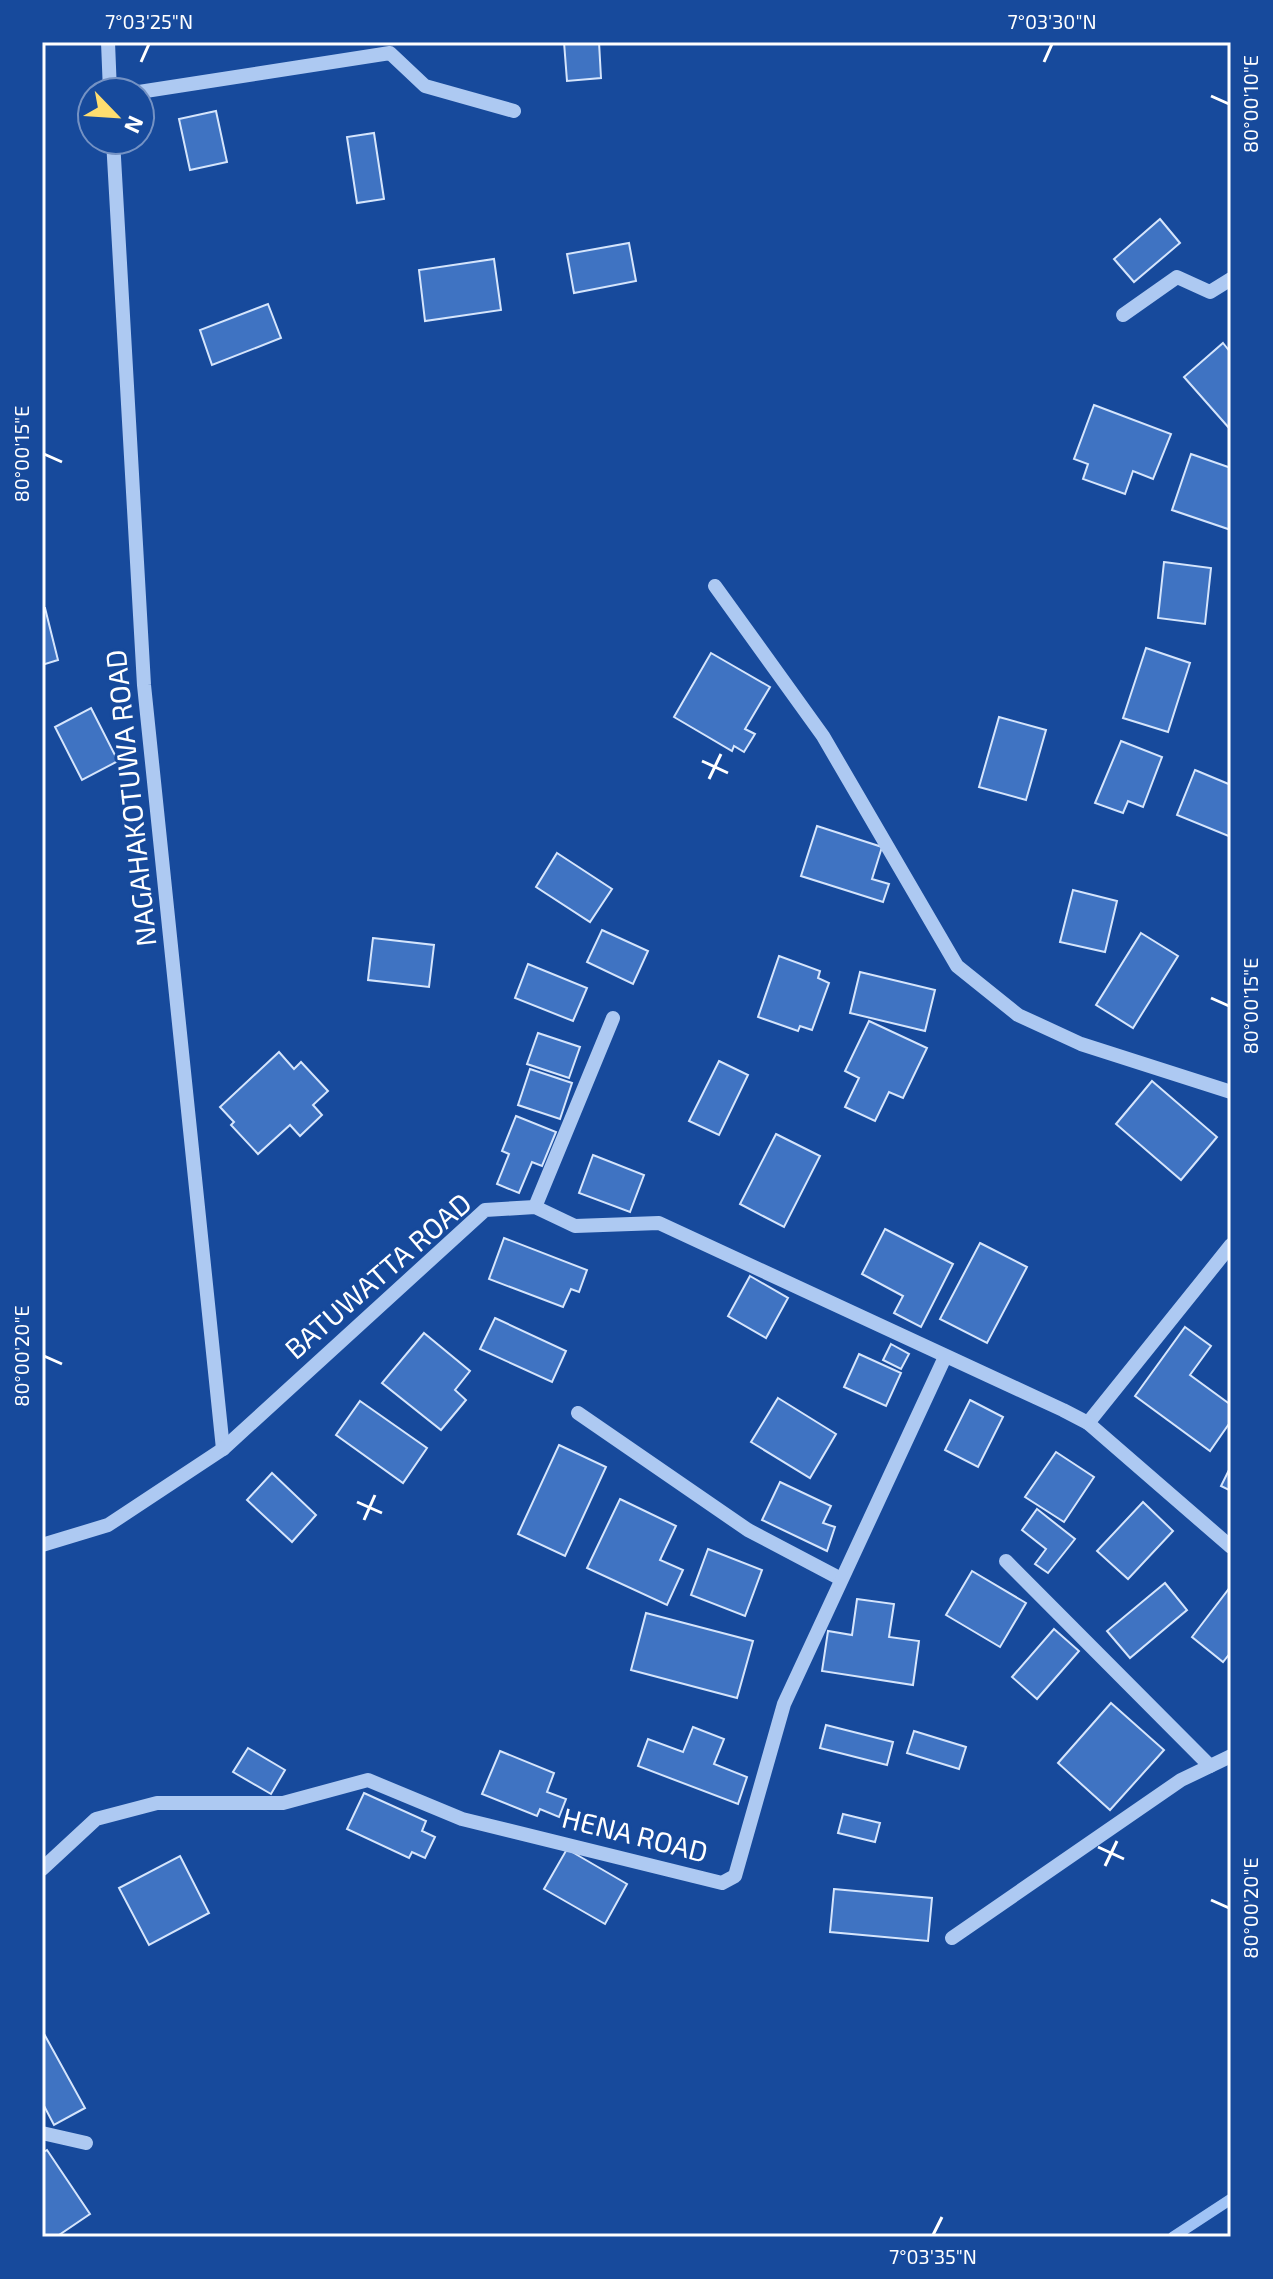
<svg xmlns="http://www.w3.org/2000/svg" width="1273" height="2279" font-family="'Exo 2',sans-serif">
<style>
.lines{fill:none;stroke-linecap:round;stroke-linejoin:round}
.stream{stroke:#a0c3f5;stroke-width:11}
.building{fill:#3f73c2;stroke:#d5e5fc;stroke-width:2}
.minor{stroke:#adc9f2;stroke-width:14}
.ticks{fill:none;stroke:#fff;stroke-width:3}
.labels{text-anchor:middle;stroke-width:6;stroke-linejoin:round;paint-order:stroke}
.street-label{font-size:28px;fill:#fff;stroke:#174a9c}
.neatline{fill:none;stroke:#fff;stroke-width:3}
.ticks-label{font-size:20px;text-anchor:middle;fill:#fff}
</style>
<rect width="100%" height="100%" fill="#174a9c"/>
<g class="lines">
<polyline class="stream" points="1173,2237 1231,2199"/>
</g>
<g class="building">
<polygon points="564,42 599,42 601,78 567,81"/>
<polygon points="216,111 227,162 190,170 179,119"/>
<polygon points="374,133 384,199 357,203 347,137"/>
<polygon points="1160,219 1180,243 1134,282 1114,259"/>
<polygon points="629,243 636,281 574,293 567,254"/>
<polygon points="494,259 501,310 425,321 419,270"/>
<polygon points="268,304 281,338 212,365 200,330"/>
<polygon points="1223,343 1231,353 1231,426 1229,428 1184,377"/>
<polygon points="1094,405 1171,434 1153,479 1133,471 1125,494 1083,479 1088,464 1074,459"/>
<polygon points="1191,454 1231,468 1231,530 1172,510"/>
<polygon points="1164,562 1211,568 1205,624 1158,618"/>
<polygon points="42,608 45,608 58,660 42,665"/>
<polygon points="1146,648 1190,663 1168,732 1123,718"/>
<polygon points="711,653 770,687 745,729 755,734 744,752 734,746 732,751 674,717"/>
<polygon points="91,708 118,761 82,780 55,727"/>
<polygon points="999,717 1046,730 1026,800 979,787"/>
<polygon points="1121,741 1162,757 1143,807 1128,801 1123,813 1095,803"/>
<polygon points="1195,770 1231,785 1231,837 1177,815"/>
<polygon points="817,826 882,847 872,879 889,884 883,902 801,876"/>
<polygon points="557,853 612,889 590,922 536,887"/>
<polygon points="1073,890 1117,901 1105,952 1060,942"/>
<polygon points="602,930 648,951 633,984 587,962"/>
<polygon points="1141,933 1178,956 1133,1028 1096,1005"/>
<polygon points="373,938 434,945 429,987 368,980"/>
<polygon points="779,956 820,971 818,978 829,983 812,1030 800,1026 798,1031 758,1017"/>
<polygon points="528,964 587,988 573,1021 515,998"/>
<polygon points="860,972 935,990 925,1031 850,1013"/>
<polygon points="869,1021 927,1048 903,1098 889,1092 875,1121 845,1107 859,1078 845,1071"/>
<polygon points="538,1033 580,1047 569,1078 527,1064"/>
<polygon points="279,1052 294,1069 301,1062 328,1091 313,1105 322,1115 300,1136 290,1125 258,1154 231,1125 234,1122 220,1107"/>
<polygon points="719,1061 748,1075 719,1135 689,1121"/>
<polygon points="530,1069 572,1083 560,1119 518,1105"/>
<polygon points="1152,1081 1217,1137 1181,1180 1116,1124"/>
<polygon points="516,1116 556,1132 542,1166 532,1162 519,1193 497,1184 509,1154 502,1151"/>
<polygon points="776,1134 820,1156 784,1227 740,1204"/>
<polygon points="593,1155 644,1175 630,1212 579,1193"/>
<polygon points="885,1229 953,1264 921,1327 894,1313 903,1296 862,1274"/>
<polygon points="504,1238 587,1270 579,1292 571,1289 563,1307 489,1279"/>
<polygon points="980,1243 1027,1267 987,1343 940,1319"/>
<polygon points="750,1276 788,1298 766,1338 728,1316"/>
<polygon points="495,1318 566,1351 552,1382 480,1349"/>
<polygon points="1185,1327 1211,1346 1190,1375 1231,1405 1231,1421 1210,1451 1135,1396"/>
<polygon points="424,1333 470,1371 455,1390 466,1400 441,1430 382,1383"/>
<polygon points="891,1344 909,1354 901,1369 883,1360"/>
<polygon points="859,1354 901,1373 886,1406 844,1387"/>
<polygon points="778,1398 836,1434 810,1478 751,1442"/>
<polygon points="970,1400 1003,1417 978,1467 945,1450"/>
<polygon points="360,1401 427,1448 403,1483 336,1435"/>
<polygon points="559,1445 606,1467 565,1556 518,1534"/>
<polygon points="1056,1452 1094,1477 1064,1522 1025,1497"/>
<polygon points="1231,1466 1231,1491 1221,1486"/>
<polygon points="272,1473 316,1515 292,1542 247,1500"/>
<polygon points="780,1482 831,1506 823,1523 835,1527 827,1551 762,1520"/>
<polygon points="620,1499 676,1526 660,1560 683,1570 667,1605 587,1568"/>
<polygon points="1143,1502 1173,1531 1128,1579 1097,1551"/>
<polygon points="1037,1509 1075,1539 1048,1573 1035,1564 1046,1549 1022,1530"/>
<polygon points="708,1549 762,1570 745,1616 691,1595"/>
<polygon points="972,1571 1026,1603 1000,1647 946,1615"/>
<polygon points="1165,1583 1187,1610 1130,1658 1107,1631"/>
<polygon points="1231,1586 1231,1652 1223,1662 1192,1637"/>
<polygon points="857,1599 894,1604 889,1637 919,1641 913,1685 822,1671 828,1631 852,1635"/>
<polygon points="646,1613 753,1641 737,1698 631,1670"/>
<polygon points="1054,1629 1079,1651 1037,1699 1012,1677"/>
<polygon points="1111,1703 1164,1750 1110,1810 1058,1763"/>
<polygon points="826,1725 893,1742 887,1765 820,1748"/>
<polygon points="693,1727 724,1739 714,1764 747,1777 738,1804 638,1766 648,1739 683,1752"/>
<polygon points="914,1731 966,1747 959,1769 907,1753"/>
<polygon points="248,1748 285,1770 271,1794 233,1772"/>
<polygon points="500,1751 554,1773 547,1792 566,1799 559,1817 540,1809 537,1816 482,1794"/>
<polygon points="364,1793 426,1821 422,1831 435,1837 425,1858 412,1852 409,1858 347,1829"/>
<polygon points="843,1814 880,1823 875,1842 838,1833"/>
<polygon points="567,1849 627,1884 605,1924 544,1889"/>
<polygon points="180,1856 209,1913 149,1945 119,1888"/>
<polygon points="834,1889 932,1898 928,1941 830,1932"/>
<polygon points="43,2032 85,2108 54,2125 42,2102"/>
<polygon points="47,2150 90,2214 56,2237 42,2237 42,2153"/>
</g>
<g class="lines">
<g class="minor">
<polyline points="108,42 110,92"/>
<polyline points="139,92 390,53 425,86 514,111"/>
<polyline points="113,140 144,685 223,1449"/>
<polyline points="1123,315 1177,277 1210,292 1231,279"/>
<polyline points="715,586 823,736 957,966 1018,1015 1081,1044 1231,1092"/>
<polyline points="535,1207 613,1018"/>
<polyline points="578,1413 748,1530 841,1579"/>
<polyline points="1088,1423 1231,1245"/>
<polyline points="42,1545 108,1525 223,1449 485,1210 535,1207 575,1226 659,1223 1063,1410 1088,1423 1231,1547"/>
<polyline points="1006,1561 1210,1766"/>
<polyline points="42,1869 96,1819 157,1803 283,1803 368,1780 462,1819 722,1883 735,1876 784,1704 945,1357"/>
<polyline points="952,1938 1181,1780 1231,1756"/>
<polyline points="42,2133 86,2143"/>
</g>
</g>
<path class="ticks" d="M 141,62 L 149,44M 1044,62 L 1052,44M 1211,96 L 1229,104M 44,454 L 62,462M 702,761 L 728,773M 709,779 L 721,754M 1211,998 L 1229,1006M 44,1356 L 62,1364M 357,1502 L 382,1513M 364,1520 L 375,1495M 1098,1847 L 1124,1859M 1105,1866 L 1117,1841M 1211,1900 L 1229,1908M 933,2235 L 942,2217"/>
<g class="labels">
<g class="street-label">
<text transform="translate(131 798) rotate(-96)" y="10">NAGAHAKOTUWA ROAD</text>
<text transform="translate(378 1276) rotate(-41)" y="10">BATUWATTA ROAD</text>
<text transform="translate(635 1835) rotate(14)" y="10">HENA ROAD</text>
</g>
</g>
<rect width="1273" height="2279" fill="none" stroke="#174a9c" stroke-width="88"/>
<g transform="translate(116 116) rotate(115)"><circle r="38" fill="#174a9c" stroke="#7492c4" stroke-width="2"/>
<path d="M0-6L14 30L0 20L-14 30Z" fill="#ffdd6f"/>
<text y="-12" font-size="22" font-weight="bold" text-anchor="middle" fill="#ffffff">N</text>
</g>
<rect x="44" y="44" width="1185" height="2191" class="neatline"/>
<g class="ticks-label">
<text x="149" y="29">7°03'25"N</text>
<text x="1052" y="29">7°03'30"N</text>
<text transform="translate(1251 104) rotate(-90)" y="7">80°00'10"E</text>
<text transform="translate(22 454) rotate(-90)" y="7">80°00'15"E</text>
<text transform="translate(1251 1006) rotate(-90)" y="7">80°00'15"E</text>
<text transform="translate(22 1356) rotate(-90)" y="7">80°00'20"E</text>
<text transform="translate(1251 1908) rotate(-90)" y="7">80°00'20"E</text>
<text x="933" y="2264">7°03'35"N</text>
</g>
</svg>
